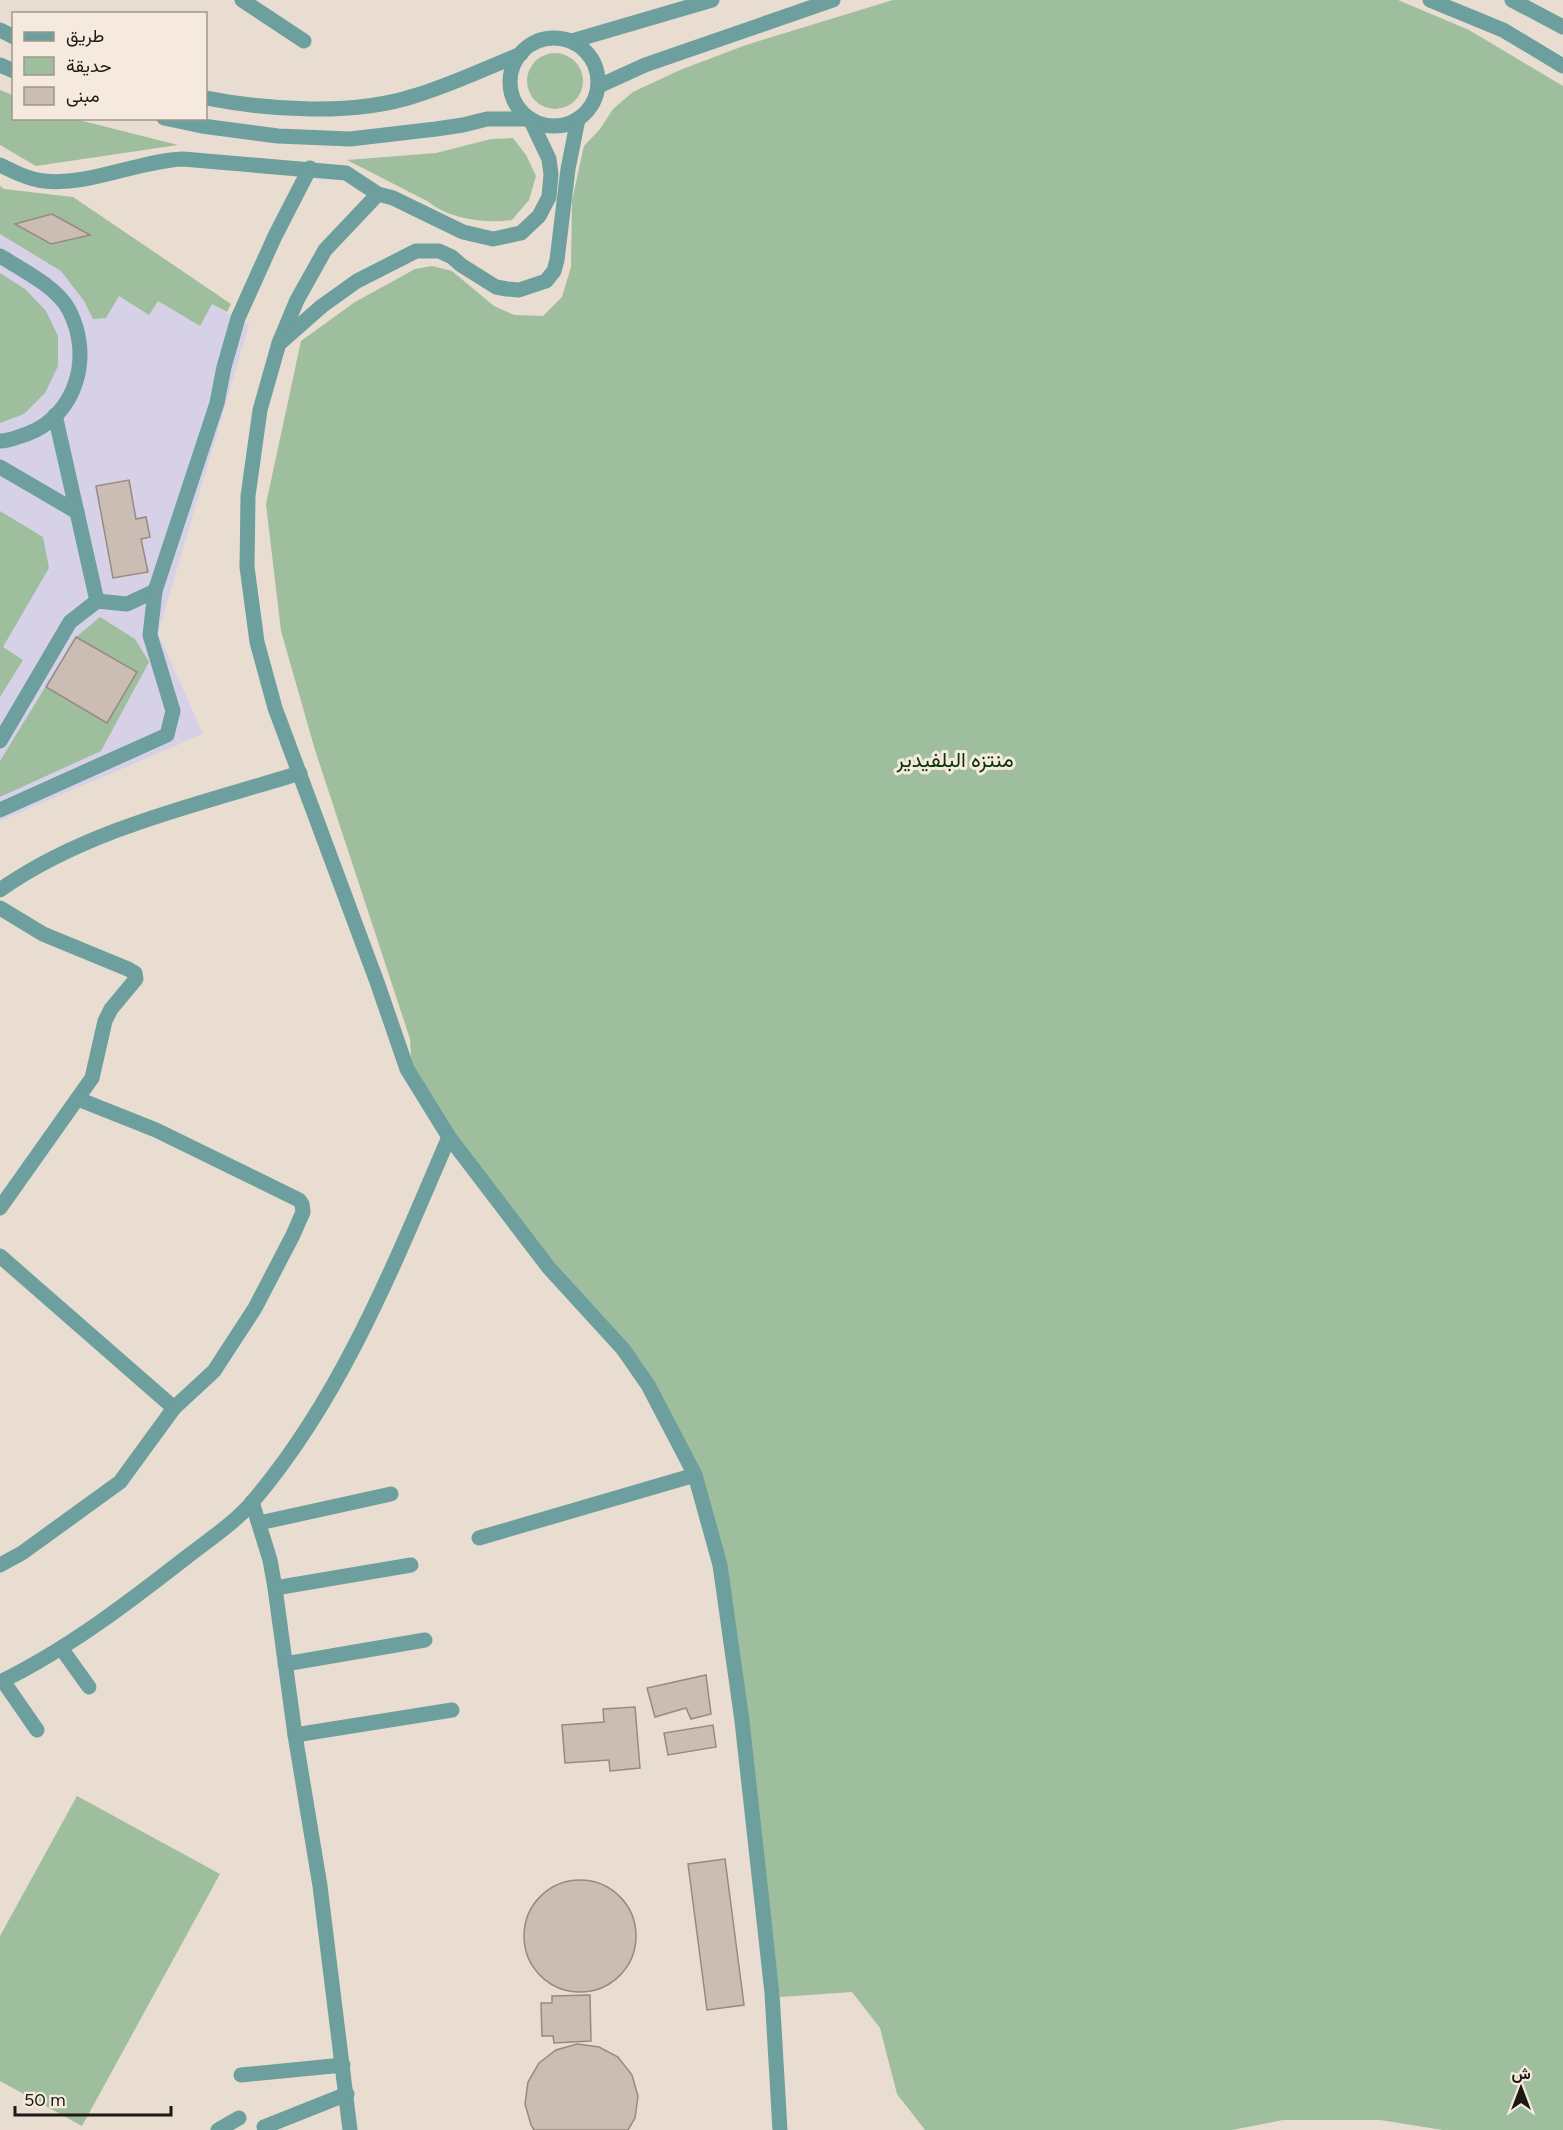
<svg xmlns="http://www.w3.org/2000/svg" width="1563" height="2130" font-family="Figtree,Vazirmatn,sans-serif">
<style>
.commercial{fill:#d6d1e7}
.green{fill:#9fbe9d;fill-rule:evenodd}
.building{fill:#cbbdb4;stroke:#978a81;stroke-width:1.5}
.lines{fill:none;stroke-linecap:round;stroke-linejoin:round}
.minor{stroke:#6c9f9e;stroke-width:15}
.labels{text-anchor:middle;stroke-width:6;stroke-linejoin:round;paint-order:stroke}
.park-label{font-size:21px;fill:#043505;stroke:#f5eadd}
</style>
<rect width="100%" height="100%" fill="#e8ddd0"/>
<polygon class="commercial" points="0,201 32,219 52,214 249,325 158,633 203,734 0,821"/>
<g class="green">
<polygon points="893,0 1398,0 1469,30 1563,86 1563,2130 1443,2130 1380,2120 1283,2120 1232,2130 925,2130 897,2094 880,2028 852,1992 780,1997 744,1688 725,1565 656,1394 503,1207 412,1074 410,1039 315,750 281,631 266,504 301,341 355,302 415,269 432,266 452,271 494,306 514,315 543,316 562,297 571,267 572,200 584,146 600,129 613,109 633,92 680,70 746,45"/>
<circle cx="555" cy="81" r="28"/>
<polygon points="0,90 13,95 14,118 75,119 178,145 36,166 0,145"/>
<path d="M 513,138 L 526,155 L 536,176 L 529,200 L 512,220 C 483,224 450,219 427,201 L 347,160 L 436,153 L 491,139 Z"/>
<path d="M 0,186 L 4,189 L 73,197 L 231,304 L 227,312 L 212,304 L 200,326 L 158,301 L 149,315 L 119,296 L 106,318 L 93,319 L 84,301 L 61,271 L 0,234 ZM 52,214 L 89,235 L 51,244 L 16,224 Z"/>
<polygon points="0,273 25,289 46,311 58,336 58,366 45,393 24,414 0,423"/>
<polygon points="0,511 43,537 49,568 3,647 23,660 0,697"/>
<polygon points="100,617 135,639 149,662 101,751 0,797 0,761 76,637"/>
<polygon points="77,1796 220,1874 82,2126 0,2081 0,1936"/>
</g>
<g class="building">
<polygon points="52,214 90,235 51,244 15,224"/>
<polygon points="129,480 136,519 146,517 150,537 141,539 148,572 113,578 96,486"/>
<polygon points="76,637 137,672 107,723 46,687"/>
<polygon points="706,1675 711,1714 691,1719 686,1708 655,1717 647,1688"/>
<polygon points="635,1707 640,1768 610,1771 609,1760 565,1763 562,1725 604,1722 603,1709"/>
<polygon points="713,1725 716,1747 668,1755 664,1733"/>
<polygon points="725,1859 744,2005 707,2010 688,1864"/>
<circle cx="580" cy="1936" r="56"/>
<polygon points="590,1995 591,2041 554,2043 553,2036 542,2036 541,2003 552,2003 552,1996"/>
<polygon points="577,2044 599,2047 618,2057 632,2075 638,2096 635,2118 628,2130 534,2130 531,2125 525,2104 528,2082 539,2063 556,2050"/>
</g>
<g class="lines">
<g class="minor">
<polyline points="242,0 304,41"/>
<polyline points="1430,0 1503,30 1563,66"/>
<polyline points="1512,0 1563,27"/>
<polyline points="0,30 14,37"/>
<circle cx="554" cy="82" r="44"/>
<polyline points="572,41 712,0"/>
<polyline points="0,65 14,71"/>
<polyline points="599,86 645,65 833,0"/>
<path d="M 206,98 C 268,110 353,116 414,96 C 451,85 486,68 521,54"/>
<path d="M 0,165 C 14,172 28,179 44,181 C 89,186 137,161 183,159 L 346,173 L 378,194 L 393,198 L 463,232 L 493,239 L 521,233 L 539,216 L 549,197 L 551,174 L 549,159 L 530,119 L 487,119 L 463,125 L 436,129 L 350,139 L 278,136 L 202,126 L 164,118"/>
<polyline points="378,194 325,250 297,300 279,343 260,410 248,496 247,567 257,642 275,708 377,982 407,1069 449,1137"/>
<path d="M 0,256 C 21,269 57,287 69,310 C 93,356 77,415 27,434 C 17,437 10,441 0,441"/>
<polyline points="281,342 322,306 357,281 416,251 439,251 452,257 461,265 496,287 507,289 519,290 546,281 554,271 557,260 568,169 578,119"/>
<polyline points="55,415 97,601"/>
<polyline points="0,467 77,512"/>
<polyline points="0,741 70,622 97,601 127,604 155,591"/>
<polyline points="0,810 167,735 173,711 150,635 155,591 217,403 224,367 238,318 275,236 310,168"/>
<path d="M 0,890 C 86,829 200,804 300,773"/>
<polyline points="0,908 43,934 128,969 135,973 136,979 111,1009 105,1021 92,1078 0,1208"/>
<polyline points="0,1256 174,1408"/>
<polyline points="252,1502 270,1560 275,1588 295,1735 320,1886 350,2130"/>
<polyline points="259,1523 391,1494"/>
<polyline points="479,1538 695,1475"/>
<polyline points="0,1565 22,1553 120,1482 174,1408 214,1371 255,1308 293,1235 303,1212 302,1204 299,1200 156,1130 78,1099"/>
<polyline points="275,1588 411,1565"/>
<polyline points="61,1648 89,1687"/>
<polyline points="285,1664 425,1640"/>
<polyline points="3,1681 37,1730"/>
<path d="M 0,1682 C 68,1649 129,1602 188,1556 C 211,1538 236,1522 254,1500 C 343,1395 395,1262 449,1137 L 549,1268 L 623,1349 L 648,1385 L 695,1475 L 720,1565 L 742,1721 L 772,1993 L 780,2130"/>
<polyline points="295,1735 452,1710"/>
<polyline points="241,2075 343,2065"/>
<polyline points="218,2130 239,2118"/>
<polyline points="266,2130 264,2127 347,2094"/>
</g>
</g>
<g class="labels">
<g class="park-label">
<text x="955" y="767">منتزه البلفيدير</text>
</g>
</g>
<rect x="12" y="12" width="195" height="108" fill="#f5eadd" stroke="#9f968d" stroke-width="1.5"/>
<rect x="24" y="32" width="30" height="9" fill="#6c9f9e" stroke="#9f968d" stroke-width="1.5"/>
<text x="66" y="42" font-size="18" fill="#1d1915">طريق</text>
<rect x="24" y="57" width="30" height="18" fill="#9fbe9d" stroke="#9f968d" stroke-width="1.5"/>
<text x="66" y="72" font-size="18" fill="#1d1915">حديقة</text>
<rect x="24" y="87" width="30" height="18" fill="#cbbdb4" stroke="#9f968d" stroke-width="1.5"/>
<text x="66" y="102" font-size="18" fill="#1d1915">مبنى</text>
<g transform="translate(1521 2088)" stroke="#f5eadd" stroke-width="4.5" paint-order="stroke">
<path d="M0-4.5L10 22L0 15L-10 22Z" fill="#1d1915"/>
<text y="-9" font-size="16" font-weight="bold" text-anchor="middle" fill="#1d1915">ش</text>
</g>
<path d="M15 2106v9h156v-9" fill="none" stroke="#1d1915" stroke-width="3"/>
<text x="24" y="2106" font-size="18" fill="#1d1915" stroke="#f5eadd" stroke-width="4.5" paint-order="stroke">50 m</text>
</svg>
